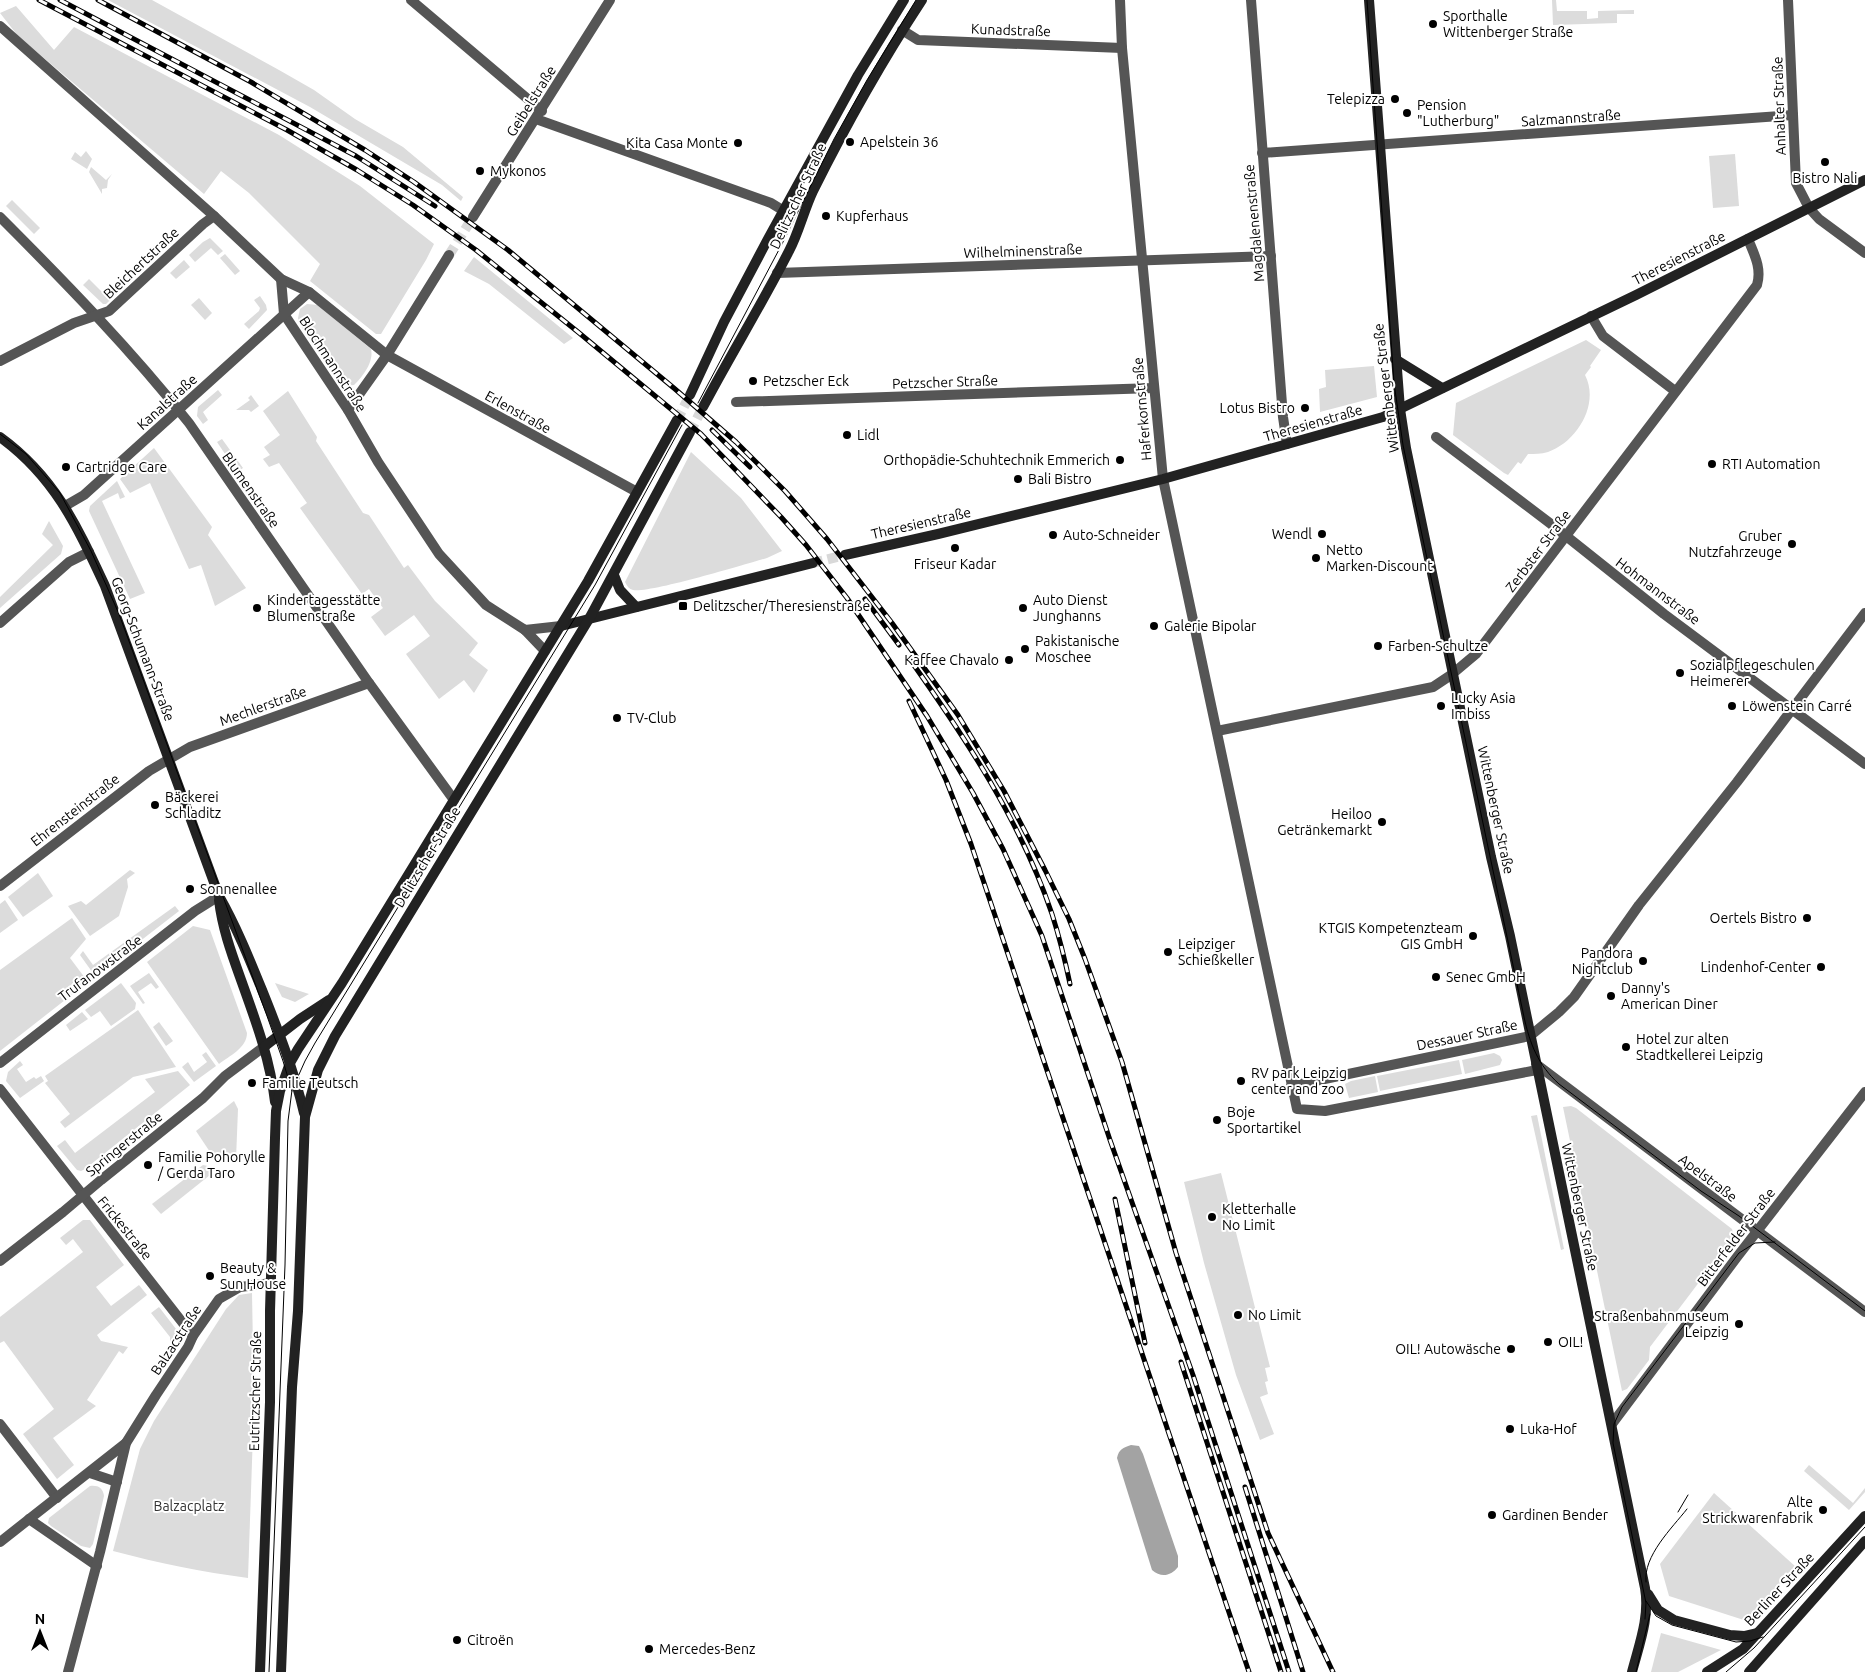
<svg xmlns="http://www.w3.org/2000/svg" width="1865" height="1672" font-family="Ubuntu,sans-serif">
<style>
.green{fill:#dcdcdc}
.water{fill:#a3a3a3}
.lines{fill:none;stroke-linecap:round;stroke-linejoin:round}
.street-tunnel{stroke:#d9d9d9;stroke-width:10;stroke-dasharray:10 5;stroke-linecap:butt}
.secondary-tunnel{stroke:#d9d9d9;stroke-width:10;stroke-dasharray:10 5;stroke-linecap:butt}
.street{stroke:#555;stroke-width:10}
.secondary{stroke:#222;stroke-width:10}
.tram{stroke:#000;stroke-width:1}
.rail-casing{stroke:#000;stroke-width:5}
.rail{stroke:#fff;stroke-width:3;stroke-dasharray:9;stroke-linecap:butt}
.poi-dot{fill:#000;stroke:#fff;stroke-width:2}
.labels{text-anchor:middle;stroke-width:4;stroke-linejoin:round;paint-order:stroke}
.poi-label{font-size:14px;fill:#000;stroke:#fff;text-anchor:start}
.street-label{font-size:14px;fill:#000;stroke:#fff}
.park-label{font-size:14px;fill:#333;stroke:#fff}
</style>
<rect width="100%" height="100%" fill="#fff"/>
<g class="green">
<polygon points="108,0 152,0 279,70 314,90 355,119 403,147 463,197 461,201 442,185 310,107"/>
<polygon points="1552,0 1556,0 1557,11 1587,11 1587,19 1598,18 1598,11 1634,10 1634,14 1617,14 1617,23 1553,25"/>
<polygon points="16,6 54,50 74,27 279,135 360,186 434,244 426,260 381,334 376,334 310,281 320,264 249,193 221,171 204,194 18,36 0,13"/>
<polygon points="86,151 92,159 87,169 71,159 75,152 81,157"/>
<polygon points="1735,154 1739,206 1713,208 1709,156"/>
<polygon points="91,167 106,180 112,174 108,180 107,188 102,189 102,194 89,172"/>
<polygon points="12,200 40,228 34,234 6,206"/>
<polygon points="210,238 223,251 218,255 211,248 195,262 189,255 203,242"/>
<polygon points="225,254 240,271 235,275 220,258"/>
<polygon points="474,257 573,338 564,344 489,284 464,271"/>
<polygon points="184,260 190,267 176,279 170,273"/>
<polygon points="132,275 134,277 106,304 103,304 83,285 89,279 108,298"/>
<polygon points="260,296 266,305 267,310 249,329 244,324 259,311 260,308 254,300"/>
<polygon points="199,298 212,313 205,320 191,305"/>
<path d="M 307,304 L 318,305 L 371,349 C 374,362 363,376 354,385 L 347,386 L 337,380 L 299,323 L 298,318 L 300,309 Z"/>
<path d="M 1586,340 L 1601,350 L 1590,366 L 1591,367 L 1585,375 C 1600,404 1577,442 1548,452 C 1541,454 1535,454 1528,454 L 1521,464 L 1518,462 L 1508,475 L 1504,473 L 1453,435 L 1456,403 Z"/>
<polygon points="1374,366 1377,397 1320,412 1319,389 1326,387 1325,370"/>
<polygon points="218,390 222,395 203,412 208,420 203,424 197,416 198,407"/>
<polygon points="288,391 317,437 316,441 363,513 369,515 404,568 408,565 435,601 478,643 469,655 488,670 474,693 464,680 439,699 406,654 430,636 414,615 385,636 371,617 383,608 369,589 362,594 300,508 307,503 279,463 269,467 263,459 270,455 264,447 280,435 263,411"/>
<polygon points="251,395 259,406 251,412 249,410 236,410 250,400 248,398"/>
<polygon points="222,439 243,468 237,472 217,442"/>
<polygon points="154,448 212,527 208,535 246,588 215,606 201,565 189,569 150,483 130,493 120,479"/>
<path d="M 691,452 L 741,498 L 782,551 L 767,558 C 746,564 648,594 633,590 C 629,589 627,586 625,582 Z"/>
<polygon points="117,481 125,497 120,499 118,493 102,501 145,593 130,599 89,511 90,506"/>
<polygon points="49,521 63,546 61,554 0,608 0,597 53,545 42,534"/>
<polygon points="130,870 135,873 127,879 128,887 119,916 90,936 68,906 81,901 86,905"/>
<polygon points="38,873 53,896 23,917 8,897"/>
<polygon points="5,900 18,920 0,933 0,904"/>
<polygon points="175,906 179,911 95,976 80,955 83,951 93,965"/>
<polygon points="72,918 86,939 70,958 88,982 0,1051 0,970"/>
<path d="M 193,926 L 210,930 L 247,1033 C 247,1048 229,1056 219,1064 L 147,962 Z"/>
<polygon points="149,973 159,987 156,989 151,983 138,992 145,1003 143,1004 130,986"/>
<polygon points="121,983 136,1003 135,1009 111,1026 100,1011 91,1017 85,1010"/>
<polygon points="275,983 309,994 295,1002 282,997"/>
<polygon points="138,1010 176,1067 133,1077 65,1128 60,1122 70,1114 45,1083 48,1081 45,1076"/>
<polygon points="82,1012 88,1019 70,1031 66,1025"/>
<polygon points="159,1022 173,1041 166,1046 153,1027"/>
<polygon points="206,1052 216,1066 194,1082 182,1067 188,1062 194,1072 207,1062 202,1055"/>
<polygon points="1494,1053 1500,1056 1502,1060 1500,1065 1465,1074 1462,1060"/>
<polygon points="1459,1060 1462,1074 1380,1091 1377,1076"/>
<polygon points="20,1061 23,1065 17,1069 26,1082 34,1077 36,1079 41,1076 44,1081 20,1098 6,1081 8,1072"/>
<polygon points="178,1071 190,1085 85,1169 81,1171 77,1170 57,1146 65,1140 75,1153 155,1092 145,1079"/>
<polygon points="1375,1076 1378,1092 1349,1098 1345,1084 1351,1081"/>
<polygon points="234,1101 238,1109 236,1159 214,1158 196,1131"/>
<polygon points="1571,1106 1576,1108 1732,1229 1734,1236 1650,1347 1649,1360 1627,1389 1622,1391 1563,1107"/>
<polygon points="1537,1115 1564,1249 1561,1250 1531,1116"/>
<polygon points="203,1165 212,1167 210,1175 161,1214 152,1204"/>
<polygon points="1221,1173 1270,1367 1265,1368 1268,1381 1265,1382 1268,1394 1260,1397 1274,1434 1260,1440 1236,1375 1204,1263 1184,1182"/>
<polygon points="83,1220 90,1220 124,1265 96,1287 111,1306 139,1285 147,1295 97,1335 101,1341 128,1347 123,1354 119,1351 87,1400 96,1406 53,1438 74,1465 57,1479 23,1434 54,1409 4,1341 0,1343 0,1317 83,1252 73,1239 66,1245 60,1238"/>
<path d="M 252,1293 L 254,1404 L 248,1578 C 202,1572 158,1563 113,1551 L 140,1449 L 154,1421 L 226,1309 L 239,1295 Z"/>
<polygon points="159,1307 176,1329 176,1333 170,1342 170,1337 151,1313"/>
<polygon points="1809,1465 1853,1503 1865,1488 1865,1492 1849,1510 1804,1471"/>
<path d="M 90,1486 C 98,1485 103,1488 104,1496 L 93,1544 L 90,1548 L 81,1546 L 51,1526 L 48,1523 L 49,1518 Z"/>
<polygon points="1714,1493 1796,1567 1747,1621 1669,1596 1660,1564"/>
<polygon points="1661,1633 1721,1650 1678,1672 1651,1672"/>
</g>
<path class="water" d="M 1131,1445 L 1139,1446 L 1143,1454 L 1178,1556 L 1178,1567 C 1171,1576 1161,1578 1152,1570 L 1117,1458 C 1119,1449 1123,1448 1131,1445 Z"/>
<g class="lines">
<polyline class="street-tunnel" points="449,255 473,217"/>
<g class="secondary-tunnel">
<polyline points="677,420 690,395"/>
<polyline points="690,432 703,407"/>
<polyline points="813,563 845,555"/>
</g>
<g class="street">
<polyline points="411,0 542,111"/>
<polyline points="1120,0 1122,48 1163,479 1297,1109 1325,1111 1537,1070"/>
<polyline points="1251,0 1283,417 1287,444"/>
<polyline points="1788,0 1796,183 1809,208 1819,219 1865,253"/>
<polyline points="0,26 214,216 281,279 309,292 387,355 637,492"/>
<polyline points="902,30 918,40 1122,48"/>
<polyline points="536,119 771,203 784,211"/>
<polyline points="1262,153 1793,115"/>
<path d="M 0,217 C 66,283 131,350 189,423 L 369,683 L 454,800"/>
<polyline points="473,217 610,0"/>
<polyline points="777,273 1271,256"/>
<polyline points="281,279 284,314 348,410 378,462 439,554 486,605 525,630 561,626"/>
<polyline points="1591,316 1603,336 1675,391"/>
<polyline points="0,361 74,323 109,311 203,224 214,216"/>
<polyline points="736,402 1154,388"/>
<polyline points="348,410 387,355 449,255"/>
<polyline points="1436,437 1551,524 1664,614 1865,764"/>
<polyline points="65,506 84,495 309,292"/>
<polyline points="0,623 69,562 89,552"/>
<polyline points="525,630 545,651"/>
<path d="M 1217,731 L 1433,687 L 1451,675 L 1476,654 L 1757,285 C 1762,268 1754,254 1748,239"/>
<polyline points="0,886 149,771 190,747 369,683"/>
<polyline points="0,1063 195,911 219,896"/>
<polyline points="1536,1064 1865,1312"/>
<polyline points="1291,1086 1530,1036 1559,1012 1574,997 1639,905 1737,782 1865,613"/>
<polyline points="0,1089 193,1336"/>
<polyline points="0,1261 63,1212 101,1180 203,1098 225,1076 265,1046"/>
<polyline points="0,1424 57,1498"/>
<polyline points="1612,1424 1737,1257 1865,1092"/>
<polyline points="90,1473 117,1482"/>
<polyline points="29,1519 97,1566"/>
<polyline points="0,1542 126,1443"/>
<polyline points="68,1672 100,1552 126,1443 156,1395 188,1347 193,1336 219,1299 240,1287 271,1283"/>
</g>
<g class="secondary">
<path d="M 1369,0 L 1400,409 L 1406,448 L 1491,857 L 1510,936 L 1645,1588 C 1650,1617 1639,1645 1632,1672"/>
<polyline points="1395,359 1442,388"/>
<polyline points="690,395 724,322 769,237 858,75 904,0"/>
<path d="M 703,407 C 731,354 762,304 789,251 C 799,232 804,210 813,191 C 846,125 882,61 922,0"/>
<path d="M 0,437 C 55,477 77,526 105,586 L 219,896 C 236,926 249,958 262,990 C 278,1030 294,1070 304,1113"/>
<polyline points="845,555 938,534 1163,479 1383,417 1636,295 1865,180"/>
<polyline points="614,575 620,590 636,607"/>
<polyline points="561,626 813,563"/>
<path d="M 219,900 C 222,927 231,952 240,977 C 255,1019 270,1058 275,1102"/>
<polyline points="265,1046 300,1019 329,1000"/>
<polyline points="1648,1594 1658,1610 1674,1620 1730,1635 1744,1636 1757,1633"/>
<polyline points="260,1672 270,1402 270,1311 275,1138 276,1111 280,1091 290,1063 298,1049 342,983 588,581 677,420"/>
<polyline points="281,1672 292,1387 298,1311 305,1117 318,1070 335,1036 589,619 690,432"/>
<polyline points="1707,1672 1743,1649 1865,1516"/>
<polyline points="1749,1672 1865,1541"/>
</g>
<g class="tram">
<path d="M 1367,0 L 1394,383 L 1403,445 L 1524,1017 C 1530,1044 1538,1065 1559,1084 L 1701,1191 L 1739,1216 L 1865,1311"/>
<polyline points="698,403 782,244 834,139 867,80 916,0"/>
<polyline points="0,434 26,454 60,493 91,551 119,614 267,1016 283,1061 292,1091"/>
<polyline points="1678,1512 1688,1495"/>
<path d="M 1646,1582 C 1643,1556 1672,1528 1687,1509"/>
<polyline points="1646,1601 1656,1616 1672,1625 1736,1642 1750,1641 1763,1637"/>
<polyline points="1645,1619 1646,1603 1613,1443 1614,1424 1622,1407 1739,1253 1755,1243 1775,1242"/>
<polyline points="269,1672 285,1265 288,1121 292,1090 305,1061 315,1043 595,585 682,425"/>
<polyline points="1636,1672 1650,1614"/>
<polyline points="1726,1672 1754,1648 1865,1527"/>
</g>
<g class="rail-casing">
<g id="rail">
<polyline points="39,0 287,130 357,170 413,205 476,250 578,332 701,434 781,517 806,545 847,598 927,716 973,793 1003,849 1042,936 1110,1140 1193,1375 1289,1672"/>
<polyline points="60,0 356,156 435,206"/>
<polyline points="98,0 251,82 365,150 414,182 508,250 675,389 736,442 785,491 827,539 892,623 958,715 1004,791 1045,870 1069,919 1085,959 1122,1062 1176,1253 1268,1533 1333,1672"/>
<polyline points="712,430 750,467"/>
<polyline points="865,599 899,645"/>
<path d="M 911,661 C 966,739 1021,822 1052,914 C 1059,936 1065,960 1070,984"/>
<polyline points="909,701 946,780 971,844 1249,1672"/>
<polyline points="1115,1199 1145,1343"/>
<polyline points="1181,1362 1281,1672"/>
<polyline points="1245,1487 1303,1672"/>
</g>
</g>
<use href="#rail" class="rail"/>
</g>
<g class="poi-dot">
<circle cx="1433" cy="24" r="5"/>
<circle cx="1395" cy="99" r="5"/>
<circle cx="1407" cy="113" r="5"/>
<circle cx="850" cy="142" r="5"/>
<circle cx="738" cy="143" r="5"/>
<circle cx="1825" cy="162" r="5"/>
<circle cx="480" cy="171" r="5"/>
<circle cx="826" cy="216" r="5"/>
<circle cx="753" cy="381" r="5"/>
<circle cx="1305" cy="408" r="5"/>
<circle cx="847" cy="435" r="5"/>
<circle cx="1120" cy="460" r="5"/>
<circle cx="1712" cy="464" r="5"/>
<circle cx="66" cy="467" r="5"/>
<circle cx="1018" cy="479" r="5"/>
<circle cx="1322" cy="534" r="5"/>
<circle cx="1053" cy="535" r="5"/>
<circle cx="1792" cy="544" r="5"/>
<circle cx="955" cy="548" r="5"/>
<circle cx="1316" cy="558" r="5"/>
<rect x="678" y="601" width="10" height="10" rx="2.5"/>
<circle cx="257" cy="608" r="5"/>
<circle cx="1023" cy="608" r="5"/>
<circle cx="1154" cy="626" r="5"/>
<circle cx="1378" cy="646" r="5"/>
<circle cx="1025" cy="649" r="5"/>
<circle cx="1009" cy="660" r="5"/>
<circle cx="1680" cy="673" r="5"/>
<circle cx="1441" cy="706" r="5"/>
<circle cx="1732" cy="706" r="5"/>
<circle cx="617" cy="718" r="5"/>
<circle cx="155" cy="805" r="5"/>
<circle cx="1382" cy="822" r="5"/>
<circle cx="190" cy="889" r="5"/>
<circle cx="1807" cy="918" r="5"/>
<circle cx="1473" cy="936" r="5"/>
<circle cx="1168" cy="952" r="5"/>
<circle cx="1643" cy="961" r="5"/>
<circle cx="1821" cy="967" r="5"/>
<circle cx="1436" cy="977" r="5"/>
<circle cx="1611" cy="996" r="5"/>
<circle cx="1626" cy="1047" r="5"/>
<circle cx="1241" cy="1081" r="5"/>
<circle cx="252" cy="1083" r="5"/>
<circle cx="1217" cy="1120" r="5"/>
<circle cx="148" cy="1165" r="5"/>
<circle cx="1212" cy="1217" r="5"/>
<circle cx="210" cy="1276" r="5"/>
<circle cx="1238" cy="1315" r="5"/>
<circle cx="1739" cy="1324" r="5"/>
<circle cx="1548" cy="1342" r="5"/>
<circle cx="1511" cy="1349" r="5"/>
<circle cx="1510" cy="1429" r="5"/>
<circle cx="1823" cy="1510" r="5"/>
<circle cx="1492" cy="1515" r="5"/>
<circle cx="457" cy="1640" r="5"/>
<circle cx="649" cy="1649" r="5"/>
</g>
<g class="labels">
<g class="poi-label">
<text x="1443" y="21">Sporthalle<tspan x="1443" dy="16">Wittenberger Straße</tspan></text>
<text x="1385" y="104" text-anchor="end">Telepizza</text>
<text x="1417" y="110">Pension<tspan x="1417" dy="16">"Lutherburg"</tspan></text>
<text x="860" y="147">Apelstein 36</text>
<text x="728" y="148" text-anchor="end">Kita Casa Monte</text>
<text x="490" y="176">Mykonos</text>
<text x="1825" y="183" text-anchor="middle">Bistro Nali</text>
<text x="836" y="221">Kupferhaus</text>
<text x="763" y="386">Petzscher Eck</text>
<text x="1295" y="413" text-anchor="end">Lotus Bistro</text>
<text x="857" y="440">Lidl</text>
<text x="1110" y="465" text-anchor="end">Orthopädie-Schuhtechnik Emmerich</text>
<text x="1722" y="469">RTI Automation</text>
<text x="76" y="472">Cartridge Care</text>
<text x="1028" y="484">Bali Bistro</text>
<text x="1312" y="539" text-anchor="end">Wendl</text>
<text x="1063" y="540">Auto-Schneider</text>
<text x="1782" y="541" text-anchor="end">Gruber<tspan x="1782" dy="16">Nutzfahrzeuge</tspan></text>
<text x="1326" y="555">Netto<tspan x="1326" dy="16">Marken-Discount</tspan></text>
<text x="955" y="569" text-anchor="middle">Friseur Kadar</text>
<text x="267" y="605">Kindertagesstätte<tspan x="267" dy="16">Blumenstraße</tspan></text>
<text x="1033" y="605">Auto Dienst<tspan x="1033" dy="16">Junghanns</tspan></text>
<text x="693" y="611">Delitzscher/Theresienstraße</text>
<text x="1164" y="631">Galerie Bipolar</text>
<text x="1035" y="646">Pakistanische<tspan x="1035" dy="16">Moschee</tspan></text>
<text x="1388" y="651">Farben-Schultze</text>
<text x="999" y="665" text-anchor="end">Kaffee Chavalo</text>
<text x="1690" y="670">Sozialpflegeschulen<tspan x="1690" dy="16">Heimerer</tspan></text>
<text x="1451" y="703">Lucky Asia<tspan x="1451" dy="16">Imbiss</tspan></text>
<text x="1742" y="711">Löwenstein Carré</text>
<text x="627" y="723">TV-Club</text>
<text x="165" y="802">Bäckerei<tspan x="165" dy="16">Schladitz</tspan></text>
<text x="1372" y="819" text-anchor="end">Heiloo<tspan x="1372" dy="16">Getränkemarkt</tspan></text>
<text x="200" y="894">Sonnenallee</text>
<text x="1797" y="923" text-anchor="end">Oertels Bistro</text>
<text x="1463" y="933" text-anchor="end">KTGIS Kompetenzteam<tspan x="1463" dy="16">GIS GmbH</tspan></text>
<text x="1178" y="949">Leipziger<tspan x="1178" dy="16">Schießkeller</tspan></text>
<text x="1633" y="958" text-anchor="end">Pandora<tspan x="1633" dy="16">Nightclub</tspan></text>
<text x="1811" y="972" text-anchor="end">Lindenhof-Center</text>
<text x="1446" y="982">Senec GmbH</text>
<text x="1621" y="993">Danny's<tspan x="1621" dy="16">American Diner</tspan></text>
<text x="1636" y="1044">Hotel zur alten<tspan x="1636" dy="16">Stadtkellerei Leipzig</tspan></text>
<text x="1251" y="1078">RV park Leipzig<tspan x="1251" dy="16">center and zoo</tspan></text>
<text x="262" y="1088">Familie Teutsch</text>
<text x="1227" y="1117">Boje<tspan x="1227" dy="16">Sportartikel</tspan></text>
<text x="158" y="1162">Familie Pohorylle<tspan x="158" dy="16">/ Gerda Taro</tspan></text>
<text x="1222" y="1214">Kletterhalle<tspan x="1222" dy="16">No Limit</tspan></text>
<text x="220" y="1273">Beauty &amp;<tspan x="220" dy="16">Sun House</tspan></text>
<text x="1248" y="1320">No Limit</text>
<text x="1729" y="1321" text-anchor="end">Straßenbahnmuseum<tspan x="1729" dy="16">Leipzig</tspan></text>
<text x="1558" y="1347">OIL!</text>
<text x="1501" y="1354" text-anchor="end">OIL! Autowäsche</text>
<text x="1520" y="1434">Luka-Hof</text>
<text x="1813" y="1507" text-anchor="end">Alte<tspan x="1813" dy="16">Strickwarenfabrik</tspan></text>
<text x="1502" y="1520">Gardinen Bender</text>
<text x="467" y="1645">Citroën</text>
<text x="659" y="1654">Mercedes-Benz</text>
</g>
<g class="street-label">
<text transform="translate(1011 30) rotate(2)" y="5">Kunadstraße</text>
<text transform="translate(531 101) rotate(-58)" y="5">Geibelstraße</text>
<text transform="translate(1779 106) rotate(-92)" y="5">Anhalter Straße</text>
<text transform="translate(1571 118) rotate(-4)" y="5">Salzmannstraße</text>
<text transform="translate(798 196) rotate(-65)" y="5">Delitzscher Straße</text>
<text transform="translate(1254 223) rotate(-95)" y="5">Magdalenenstraße</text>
<text transform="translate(1023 251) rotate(-2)" y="5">Wilhelminenstraße</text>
<text transform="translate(1679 258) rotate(-27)" y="5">Theresienstraße</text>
<text transform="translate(141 263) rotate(-43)" y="5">Bleichertstraße</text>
<text transform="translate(333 364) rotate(57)" y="5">Blochmannstraße</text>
<text transform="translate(945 382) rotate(-2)" y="5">Petzscher Straße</text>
<text transform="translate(1386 388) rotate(-97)" y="5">Wittenberger Straße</text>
<text transform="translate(167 402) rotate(-42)" y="5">Kanalstraße</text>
<text transform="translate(1142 409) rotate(-95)" y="5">Haferkornstraße</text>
<text transform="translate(518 412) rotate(29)" y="5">Erlenstraße</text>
<text transform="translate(1313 423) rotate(-16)" y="5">Theresienstraße</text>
<text transform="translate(251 490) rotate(55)" y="5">Blumenstraße</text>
<text transform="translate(921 523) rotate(-13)" y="5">Theresienstraße</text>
<text transform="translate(1538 551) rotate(-53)" y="5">Zerbster Straße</text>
<text transform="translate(1658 591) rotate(37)" y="5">Hohmannstraße</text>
<text transform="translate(143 649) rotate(69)" y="5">Georg-Schumann-Straße</text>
<text transform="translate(263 706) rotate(-20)" y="5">Mechlerstraße</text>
<text transform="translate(75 810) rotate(-38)" y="5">Ehrensteinstraße</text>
<text transform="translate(1496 810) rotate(78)" y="5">Wittenberger Straße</text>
<text transform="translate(427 857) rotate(-59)" y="5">Delitzscher Straße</text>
<text transform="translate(100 968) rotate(-37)" y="5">Trufanowstraße</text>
<text transform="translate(1467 1035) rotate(-12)" y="5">Dessauer Straße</text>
<text transform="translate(124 1144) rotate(-39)" y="5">Springerstraße</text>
<text transform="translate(1708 1178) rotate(37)" y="5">Apelstraße</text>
<text transform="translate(1580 1207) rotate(78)" y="5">Wittenberger Straße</text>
<text transform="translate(125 1228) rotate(51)" y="5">Frickestraße</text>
<text transform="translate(1736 1237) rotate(-53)" y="5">Bitterfelder Straße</text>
<text transform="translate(176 1340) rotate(-57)" y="5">Balzacstraße</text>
<text transform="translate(255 1391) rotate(-89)" y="5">Eutritzscher Straße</text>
<text transform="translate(1779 1589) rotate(-47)" y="5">Berliner Straße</text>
</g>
<g class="park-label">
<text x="189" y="1511">Balzacplatz</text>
</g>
</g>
<g transform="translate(40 1632)" stroke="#ffffff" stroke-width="4" paint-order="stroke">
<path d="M0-4L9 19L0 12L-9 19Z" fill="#000000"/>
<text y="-8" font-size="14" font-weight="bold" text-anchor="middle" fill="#000000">N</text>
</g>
</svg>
